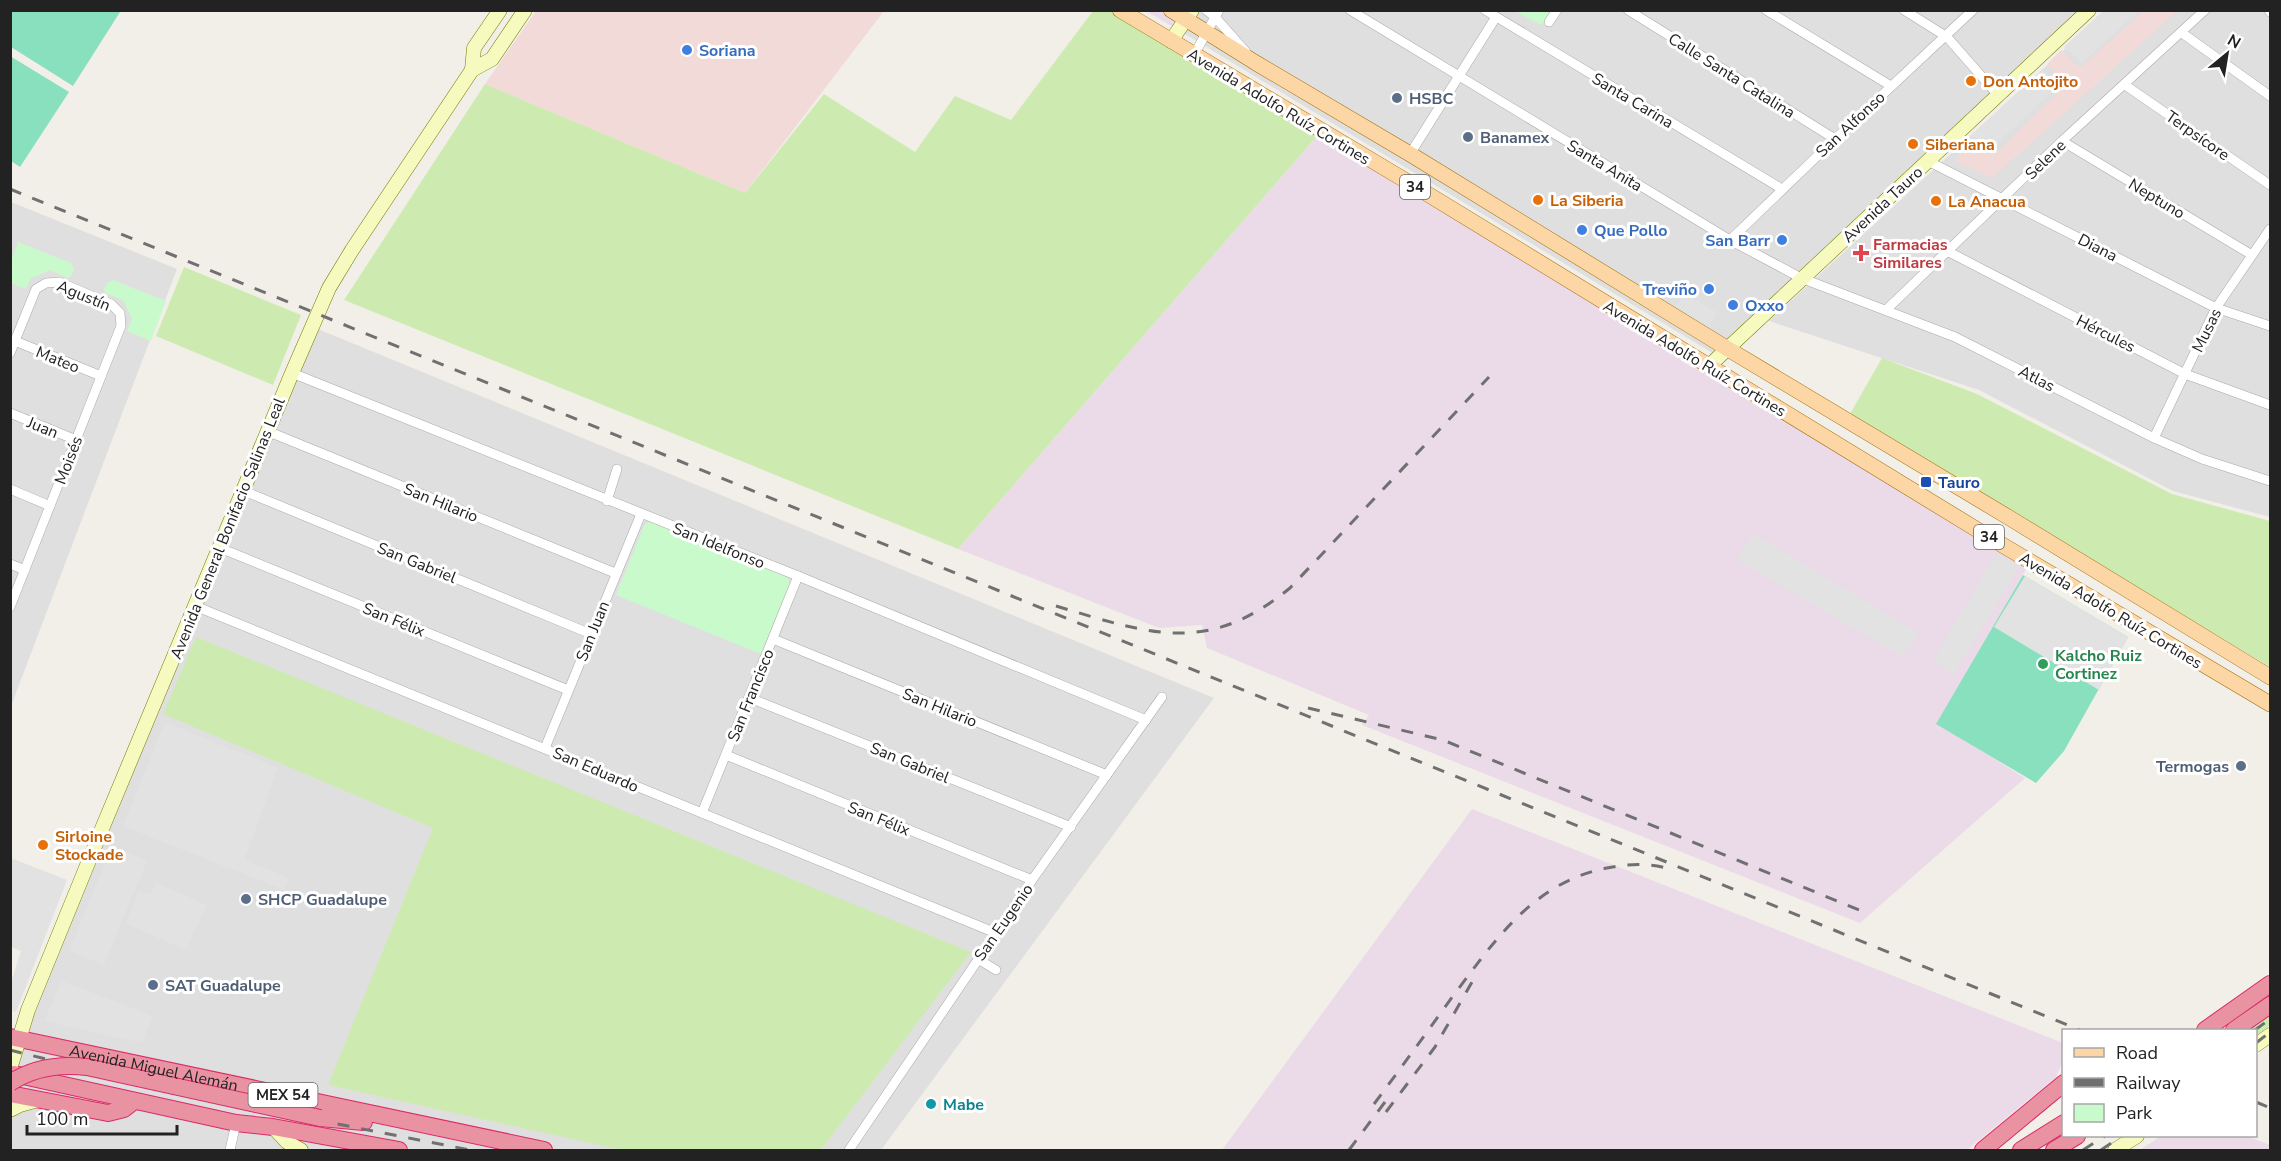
<svg xmlns="http://www.w3.org/2000/svg" width="2281" height="1161" font-family="'Nunito Sans',sans-serif">
<style>
.residential{fill:#e0dfdf}
.commercial{fill:#f2dad9}
.industrial{fill:#ebdbe8}
.grass{fill:#cdebb0}
.park{fill:#c8facc}
.pitch{fill:#88e0be}
.parking{fill:#e2e2e2}
.lines{fill:none;stroke-linecap:round;stroke-linejoin:round}
.street-casing{stroke:#a9a9a9;stroke-width:10}
.secondary-casing{stroke:#707d05;stroke-width:15}
.primary-casing{stroke:#a06b00;stroke-width:16}
.highway-casing{stroke:#dc2a67;stroke-width:18}
.street{stroke:#fff;stroke-width:9}
.secondary{stroke:#f7fabf;stroke-width:14}
.primary{stroke:#fcd6a4;stroke-width:15}
.highway{stroke:#e892a2;stroke-width:16}
.rail{stroke:#707070;stroke-width:3;stroke-dasharray:12 12;stroke-linecap:butt}
.highway-bridge-casing{stroke:#dc2a67;stroke-width:18;stroke-linecap:butt}
.highway-bridge{stroke:#e892a2;stroke-width:16}
.shop-dot{fill:#3f7fe0;stroke:#fff;stroke-width:2}
.food-dot{fill:#e8710a;stroke:#fff;stroke-width:2}
.service-dot{fill:#5c6f8a;stroke:#fff;stroke-width:2}
.health-dot{fill:#e0444e;stroke:#fff;stroke-width:2}
.transit-dot{fill:#1a4fb4;stroke:#fff;stroke-width:2}
.leisure-dot{fill:#2e9e5b;stroke:#fff;stroke-width:2}
.culture-dot{fill:#0f9aa8;stroke:#fff;stroke-width:2}
.labels{text-anchor:middle;stroke-width:6;stroke-linejoin:round;paint-order:stroke}
.shield{fill:#fff;stroke:#646464;stroke-width:1.5}
.shield-label{font-size:15px;font-weight:bold;fill:#222}
.shop-label{font-size:16px;font-weight:bold;fill:#366cbe;stroke:#fff;text-anchor:start}
.street-label{font-size:16px;fill:#222;stroke:#fff}
.food-label{font-size:16px;font-weight:bold;fill:#c56008;stroke:#fff;text-anchor:start}
.service-label{font-size:16px;font-weight:bold;fill:#4e5e75;stroke:#fff;text-anchor:start}
.health-label{font-size:16px;font-weight:bold;fill:#be3a42;stroke:#fff;text-anchor:start}
.transit-label{font-size:16px;font-weight:bold;fill:#164399;stroke:#fff;text-anchor:start}
.leisure-label{font-size:16px;font-weight:bold;fill:#27864d;stroke:#fff;text-anchor:start}
.culture-label{font-size:16px;font-weight:bold;fill:#0d838f;stroke:#fff;text-anchor:start}
</style>
<rect width="100%" height="100%" fill="#f2efe9"/>
<g class="residential">
<polygon points="1201,10 2086,11 1714,354 1185,34"/>
<polygon points="2106,11 2270,11 2270,517 2173,491 1979,390 1769,321"/>
<polygon points="11,202 177,269 11,706"/>
<polygon points="313,327 1214,698 881,1150 11,1150 11,1056"/>
</g>
<g class="commercial">
<polygon points="536,11 884,11 745,193 485,84"/>
<polygon points="2144,11 2177,11 1992,178 1955,161 1969,141 1998,151 2066,85 2047,64 2061,50 2080,68"/>
</g>
<g class="industrial">
<polygon points="1146,11 1201,11 1185,34"/>
<polygon points="1317,136 2028,566 1937,723 2025,778 1860,923 1362,725 1369,715 1207,648 1202,625 1159,628 958,549"/>
<polygon points="1472,809 2063,1043 2063,1060 2056,1077 1967,1150 1222,1150"/>
<polygon points="2161,1136 2247,1136 2270,1145 2270,1150 2140,1150"/>
</g>
<g class="grass">
<polygon points="1093,11 1109,11 1317,136 958,549 344,300 485,84 745,193 824,94 915,152 955,96 1011,120"/>
<polygon points="184,267 301,315 273,385 156,336"/>
<polygon points="1882,358 1977,394 2172,494 2270,521 2270,667 1850,414"/>
<polygon points="196,637 971,952 821,1150 622,1150 328,1085 433,828 163,714"/>
<polygon points="2270,1015 2270,1025 2256,1036 2256,1030 2248,1030"/>
</g>
<g class="park">
<polygon points="1515,11 1550,11 1541,25"/>
<polygon points="18,242 71,263 74,269 71,276 68,278 50,270 30,279 26,289 11,283 11,261"/>
<polygon points="113,280 166,301 151,341 127,331 132,319 123,300 105,293 104,289 107,283"/>
<polygon points="650,522 787,577 790,584 761,654 616,595 645,524"/>
</g>
<g class="pitch">
<polygon points="118,11 120,12 73,86 11,47 11,11"/>
<polygon points="10,56 69,92 20,167 11,161"/>
<polygon points="2023,575 2128,637 2064,751 2036,783 1936,724"/>
</g>
<g class="parking">
<polygon points="2103,11 2139,11 2082,63 2064,47"/>
<polygon points="2043,69 2059,85 1994,146 1971,136"/>
<polygon points="1684,294 1717,312 1709,330 1674,309"/>
<polygon points="1753,534 1918,633 1903,657 1737,560"/>
<polygon points="1996,553 2019,567 1954,674 1933,661"/>
<polygon points="2025,576 2128,637 2099,690 1994,627"/>
<polygon points="165,722 278,768 244,860 289,878 284,890 123,826"/>
<polygon points="112,846 147,861 104,965 69,951"/>
<polygon points="11,858 67,880 16,1012 11,1010 11,983 21,951 11,947"/>
<polygon points="156,883 207,905 186,950 126,924 138,890 150,895"/>
<polygon points="62,981 153,1016 142,1043 44,1021"/>
</g>
<g class="lines">
<g class="street-casing">
<g id="street">
<polyline points="1206,10 1215,17 1246,52"/>
<polyline points="1350,10 1730,240 1801,278 1955,337 2154,438 2202,459 2270,481"/>
<polyline points="1485,10 1782,189"/>
<polyline points="1628,10 1835,139"/>
<polyline points="1766,10 1891,86"/>
<polyline points="1904,10 1947,37 1997,94"/>
<polyline points="2269,10 2270,12"/>
<polyline points="1549,22 1557,10"/>
<polyline points="2182,33 2270,96"/>
<polyline points="1194,55 1219,10"/>
<polyline points="2125,85 2270,185"/>
<polyline points="2062,141 2252,255"/>
<polyline points="1410,154 1496,17"/>
<polyline points="1928,161 2216,308 2270,326"/>
<polyline points="1730,240 1835,139 1973,10"/>
<polyline points="1947,251 2185,374 2270,405"/>
<polyline points="1886,310 2062,141 2205,10"/>
<polyline points="15,341 101,376"/>
<polyline points="10,353 36,289 46,283 59,282 111,304 120,313 121,326 10,607"/>
<polyline points="292,373 798,576 1146,720"/>
<polyline points="10,413 76,440"/>
<polyline points="267,431 615,573"/>
<polyline points="2154,438 2216,308 2270,229"/>
<polyline points="10,489 50,506"/>
<polyline points="244,491 591,634"/>
<polyline points="607,501 617,469"/>
<polyline points="220,548 568,690"/>
<polyline points="10,564 25,570"/>
<polyline points="195,606 996,933"/>
<polyline points="773,639 1107,775"/>
<polyline points="750,698 1071,827"/>
<polyline points="545,748 641,514"/>
<polyline points="726,755 1032,880"/>
<polyline points="702,813 798,576"/>
<polyline points="978,959 996,970"/>
<polyline points="230,1150 236,1123"/>
<polyline points="849,1150 1032,880 1162,697"/>
</g>
</g>
<g class="secondary-casing">
<g id="secondary">
<polyline points="1171,41 1192,10"/>
<polyline points="472,70 474,48 500,10"/>
<polyline points="1709,366 2089,10"/>
<polyline points="2256,1045 2270,1035"/>
<polyline points="10,1069 28,1010 99,836 292,373 329,288 352,250 472,70 492,59 525,10"/>
<polyline points="10,1110 20,1105 38,1100"/>
<polyline points="273,1127 287,1142 301,1150"/>
<polyline points="2115,1150 2137,1136"/>
</g>
</g>
<g class="primary-casing">
<g id="primary">
<polyline points="1120,10 1403,179 1994,540 2270,704"/>
<polyline points="1171,10 1256,63 1410,154 1728,349 2008,517 2270,677"/>
</g>
</g>
<g class="highway-casing">
<g id="highway">
<polyline points="2205,1030 2270,984"/>
<polyline points="2234,1030 2270,1005"/>
<path id="s1" d="M 10,1037 L 544,1150"/>
<polyline points="14,1074 236,1123 273,1127 399,1150"/>
<polyline points="10,1094 108,1113 124,1109 133,1102"/>
<polyline points="320,1118 364,1122"/>
<polyline points="1983,1150 2064,1083"/>
<polyline points="2021,1150 2064,1123"/>
<polyline points="2054,1150 2077,1136"/>
</g>
</g>
<use href="#street" class="street"/>
<use href="#secondary" class="secondary"/>
<use href="#primary" class="primary"/>
<use href="#highway" class="highway"/>
<g class="rail">
<polyline points="10,189 2080,1030"/>
<path d="M 1056,606 C 1150,634 1207,656 1290,588 L 1489,377"/>
<polyline points="1308,708 1443,740 1869,914"/>
<polyline points="2255,1030 2270,1019"/>
<polyline points="2256,1043 2270,1032"/>
<polyline points="10,1050 185,1094 470,1150"/>
<polyline points="2256,1102 2270,1108"/>
<path d="M 1374,1104 C 1401,1068 1427,1032 1453,996 C 1495,940 1534,882 1607,868 C 1627,864 1646,863 1666,868"/>
<polyline points="1386,1112 1435,1047 1472,982"/>
<polyline points="1349,1150 1388,1098"/>
<polyline points="2083,1150 2105,1136"/>
<polyline points="2101,1150 2122,1136"/>
</g>
<g class="highway-bridge-casing">
<path id="highway-bridge" d="M 10,1083 C 34,1067 60,1064 87,1067 L 320,1118"/>
</g>
<use href="#highway-bridge" class="highway-bridge"/>
</g>
<g class="shop-dot">
<circle cx="687" cy="50" r="6"/>
<circle cx="1582" cy="230" r="6"/>
<circle cx="1782" cy="240" r="6"/>
<circle cx="1709" cy="289" r="6"/>
<circle cx="1733" cy="305" r="6"/>
</g>
<g class="food-dot">
<circle cx="1971" cy="81" r="6"/>
<circle cx="1913" cy="144" r="6"/>
<circle cx="1538" cy="200" r="6"/>
<circle cx="1936" cy="201" r="6"/>
<circle cx="43" cy="845" r="6"/>
</g>
<g class="service-dot">
<circle cx="1397" cy="98" r="6"/>
<circle cx="1468" cy="137" r="6"/>
<circle cx="2241" cy="766" r="6"/>
<circle cx="246" cy="899" r="6"/>
<circle cx="153" cy="985" r="6"/>
</g>
<path class="health-dot" d="M1858 244h6v6h6v6h-6v6h-6v-6h-6v-6h6z"/>
<rect class="transit-dot" x="1920" y="476" width="12" height="12" rx="3"/>
<circle class="leisure-dot" cx="2043" cy="664" r="6"/>
<circle class="culture-dot" cx="931" cy="1104" r="6"/>
<g class="labels">
<g class="shield">
<rect x="1400" y="175" width="30" height="24" rx="4.5"/>
<rect x="1974" y="525" width="30" height="24" rx="4.5"/>
<rect x="248.5" y="1083" width="69" height="24" rx="4.5"/>
</g>
<g class="shield-label">
<text x="1415" y="192">34</text>
<text x="1989" y="542">34</text>
<text x="283" y="1100">MEX 54</text>
</g>
<g class="shop-label">
<text x="699" y="56">Soriana</text>
<text x="1594" y="236">Que Pollo</text>
<text x="1770" y="246" text-anchor="end">San Barr</text>
<text x="1697" y="295" text-anchor="end">Treviño</text>
<text x="1745" y="311">Oxxo</text>
</g>
<g class="street-label">
<text transform="translate(1732 75) rotate(32)" y="6">Calle Santa Catalina</text>
<text transform="translate(1633 100) rotate(31)" y="6">Santa Carina</text>
<text transform="translate(1279 106) rotate(31)" y="6">Avenida Adolfo Ruíz Cortines</text>
<text transform="translate(1850 124) rotate(-43)" y="6">San Alfonso</text>
<text transform="translate(2198 135) rotate(35)" y="6">Terpsícore</text>
<text transform="translate(2045 159) rotate(-44)" y="6">Selene</text>
<text transform="translate(1605 165) rotate(31)" y="6">Santa Anita</text>
<text transform="translate(2157 198) rotate(31)" y="6">Neptuno</text>
<text transform="translate(1882 204) rotate(-43)" y="6">Avenida Tauro</text>
<text transform="translate(2098 247) rotate(27)" y="6">Diana</text>
<text transform="translate(84 295) rotate(22)" y="6">Agustín</text>
<text transform="translate(2206 330) rotate(-64)" y="6">Musas</text>
<text transform="translate(2106 333) rotate(27)" y="6">Hércules</text>
<text transform="translate(1695 358) rotate(31)" y="6">Avenida Adolfo Ruíz Cortines</text>
<text transform="translate(58 359) rotate(22)" y="6">Mateo</text>
<text transform="translate(2037 378) rotate(27)" y="6">Atlas</text>
<text transform="translate(43 427) rotate(22)" y="6">Juan</text>
<text transform="translate(68 460) rotate(-69)" y="6">Moisés</text>
<text transform="translate(441 502) rotate(22)" y="6">San Hilario</text>
<text transform="translate(227 528) rotate(-68)" y="6">Avenida General Bonifacio Salinas Leal</text>
<text transform="translate(719 545) rotate(22)" y="6">San Idelfonso</text>
<text transform="translate(417 562) rotate(22)" y="6">San Gabriel</text>
<text transform="translate(2111 610) rotate(31)" y="6">Avenida Adolfo Ruíz Cortines</text>
<text transform="translate(394 619) rotate(22)" y="6">San Félix</text>
<text transform="translate(592 631) rotate(-68)" y="6">San Juan</text>
<text transform="translate(750 695) rotate(-68)" y="6">San Francisco</text>
<text transform="translate(940 707) rotate(22)" y="6">San Hilario</text>
<text transform="translate(910 762) rotate(22)" y="6">San Gabriel</text>
<text transform="translate(596 769) rotate(23)" y="6">San Eduardo</text>
<text transform="translate(879 818) rotate(22)" y="6">San Félix</text>
<text transform="translate(1003 922) rotate(-55)" y="6">San Eugenio</text>
<text dy="6" stroke="none"><textPath href="#s1" startOffset="147">Avenida Miguel Alemán</textPath></text>
</g>
<g class="food-label">
<text x="1983" y="87">Don Antojito</text>
<text x="1925" y="150">Siberiana</text>
<text x="1550" y="206">La Siberia</text>
<text x="1948" y="207">La Anacua</text>
<text x="55" y="842">Sirloine<tspan x="55" dy="18">Stockade</tspan></text>
</g>
<g class="service-label">
<text x="1409" y="104">HSBC</text>
<text x="1480" y="143">Banamex</text>
<text x="2229" y="772" text-anchor="end">Termogas</text>
<text x="258" y="905">SHCP Guadalupe</text>
<text x="165" y="991">SAT Guadalupe</text>
</g>
<g class="health-label">
<text x="1873" y="250">Farmacias<tspan x="1873" dy="18">Similares</tspan></text>
</g>
<g class="transit-label">
<text x="1938" y="488">Tauro</text>
</g>
<g class="leisure-label">
<text x="2055" y="661">Kalcho Ruiz<tspan x="2055" dy="18">Cortinez</tspan></text>
</g>
<g class="culture-label">
<text x="943" y="1110">Mabe</text>
</g>
</g>
<rect width="2281" height="1161" fill="none" stroke="#222222" stroke-width="24"/>
<rect x="2062" y="1029" width="195" height="108" fill="#ffffff" stroke="#a7a7a7" stroke-width="1.5"/>
<rect x="2074" y="1048" width="30" height="9" fill="#fcd6a4" stroke="#a7a7a7" stroke-width="1.5"/>
<text x="2116" y="1059" font-size="18" fill="#222222">Road</text>
<rect x="2074" y="1078" width="30" height="9" fill="#707070" stroke="#a7a7a7" stroke-width="1.5"/>
<text x="2116" y="1089" font-size="18" fill="#222222">Railway</text>
<rect x="2074" y="1104" width="30" height="18" fill="#c8facc" stroke="#a7a7a7" stroke-width="1.5"/>
<text x="2116" y="1119" font-size="18" fill="#222222">Park</text>
<g transform="translate(2227 54) rotate(30)" stroke="#ffffff" stroke-width="4.5" paint-order="stroke">
<path d="M0-4.5L10 22L0 15L-10 22Z" fill="#222222"/>
<text y="-9" font-size="16" font-weight="bold" text-anchor="middle" fill="#222222">N</text>
</g>
<path d="M27 1125v9h150v-9" fill="none" stroke="#222222" stroke-width="3"/>
<text x="36" y="1125" font-size="18" fill="#222222" stroke="#ffffff" stroke-width="4.5" paint-order="stroke">100 m</text>
</svg>
